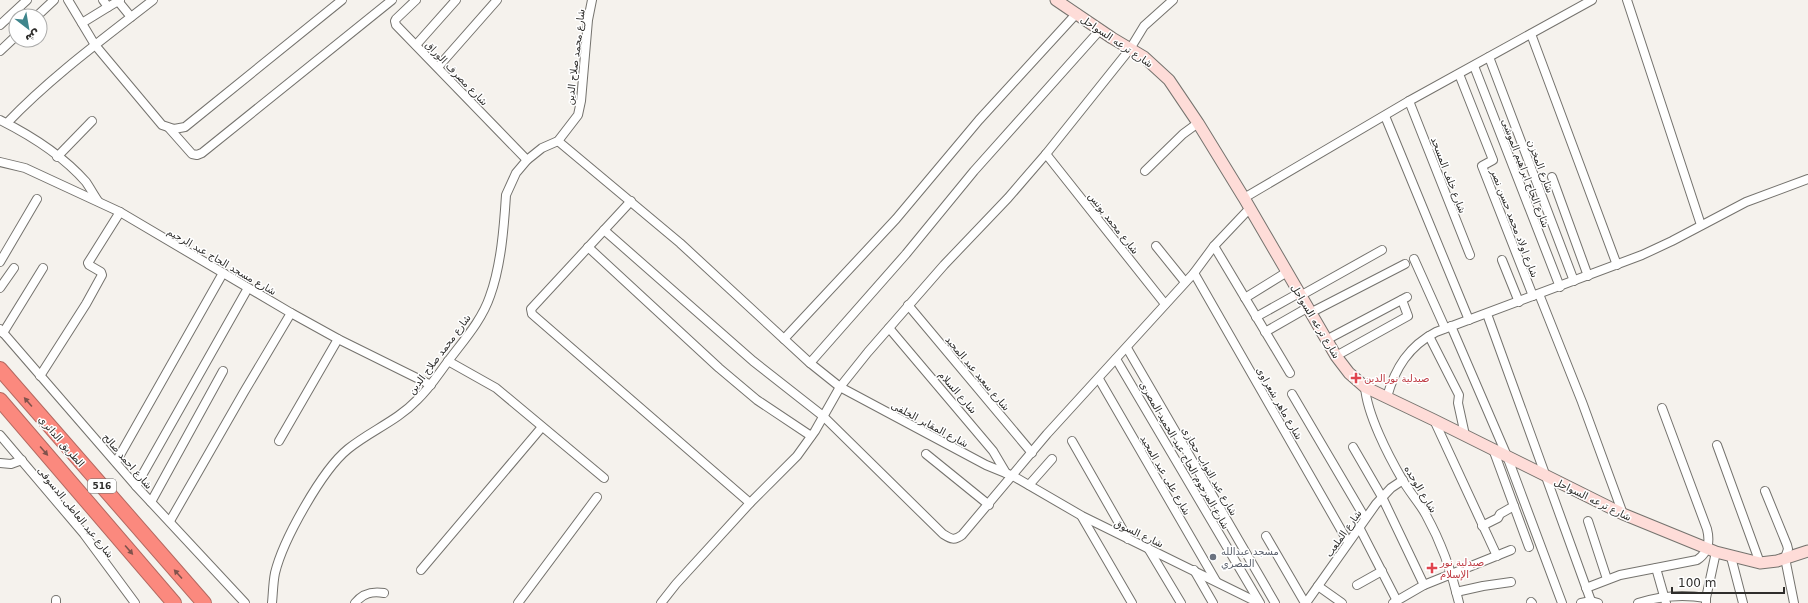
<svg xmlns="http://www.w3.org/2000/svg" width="1808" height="603" font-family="'DejaVu Sans',Vazirmatn,sans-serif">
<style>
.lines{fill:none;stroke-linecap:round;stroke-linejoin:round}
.street-casing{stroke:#75736e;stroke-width:10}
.secondary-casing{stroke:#75736e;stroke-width:13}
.highway-casing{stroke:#b36961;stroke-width:16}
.street{stroke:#fff;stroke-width:8}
.secondary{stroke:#fedcd8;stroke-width:11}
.highway{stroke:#fb897e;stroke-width:14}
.oneway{fill:#80524c}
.health-dot{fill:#e0444e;stroke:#fff;stroke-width:1.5}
.worship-dot{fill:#6b7280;stroke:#fff;stroke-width:1.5}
.labels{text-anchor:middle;stroke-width:3;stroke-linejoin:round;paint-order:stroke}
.shield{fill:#fff;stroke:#6d6c6b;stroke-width:1}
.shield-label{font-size:9px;font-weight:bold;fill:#2e2d2b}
.street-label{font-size:10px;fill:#2e2d2b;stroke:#fff}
.health-label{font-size:10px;fill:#be3a42;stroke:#fff;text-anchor:start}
.worship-label{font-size:10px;fill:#5b616d;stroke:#fff;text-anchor:start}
</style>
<rect width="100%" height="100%" fill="#f5f2ed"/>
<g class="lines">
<g class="street-casing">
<g id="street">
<polyline points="68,0 95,45 162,125 174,129 185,127 342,0"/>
<polyline points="103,0 108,7 120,0"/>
<polyline points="416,0 396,19 395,21 396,25 527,160"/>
<polyline points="1627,0 1701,225"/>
<polyline points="118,1 131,17"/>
<polyline points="37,16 54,0"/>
<polyline points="82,23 108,7"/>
<polyline points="0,25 27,0"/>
<polyline points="1531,34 1617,265"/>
<polyline points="416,45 456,0"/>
<polyline points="0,51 16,36"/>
<polyline points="1489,57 1574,281"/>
<polyline points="1474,66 1560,287"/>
<polyline points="438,67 497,0"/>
<polyline points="1459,74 1493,160 1482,166 1533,296"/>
<polyline points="1409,101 1470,255"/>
<polyline points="1385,116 1469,320"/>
<path d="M 0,120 C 30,135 64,157 86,182 C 90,188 94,195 98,201"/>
<path d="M 7,123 C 51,77 103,39 153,0"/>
<polyline points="169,128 192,154 197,155 202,153 392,0"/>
<polyline points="558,141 680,243 810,363 840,387 986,465 1013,476 1082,516 1259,603"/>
<polyline points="1046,154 1165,304"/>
<polyline points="57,157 92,121"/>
<polyline points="0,162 25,168 120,212 291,313 338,339 431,385"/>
<polyline points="1145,171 1183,134 1198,123"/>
<polyline points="1552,177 1588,276"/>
<polyline points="1244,198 1409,101 1592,0"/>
<polyline points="631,201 531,309 532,314 750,503"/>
<path d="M 604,230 L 753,361 L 823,416 L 943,534 C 951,539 954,541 962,535 L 1047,434 L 1194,273 L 1214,246 L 1250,208"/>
<polyline points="1156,246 1185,282"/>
<polyline points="1214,246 1290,373"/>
<polyline points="588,247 719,368 757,400 811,436"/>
<polyline points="1414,259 1445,328"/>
<polyline points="1502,260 1519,302"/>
<polyline points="0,262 37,199"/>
<polyline points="1194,273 1348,542"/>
<polyline points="0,288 14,268"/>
<polyline points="1539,294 1582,402 1623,514"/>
<polyline points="1300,296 1382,250"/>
<polyline points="1245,298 1287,272"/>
<polyline points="908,305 1032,453"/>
<polyline points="1310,313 1405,264"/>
<polyline points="1487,314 1591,601"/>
<polyline points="1256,317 1299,293"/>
<polyline points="1451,326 1507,456 1562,603"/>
<polyline points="889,328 993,451 1006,473"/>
<polyline points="0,329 136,486 245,603"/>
<polyline points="1265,332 1307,308"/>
<polyline points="3,333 43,268"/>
<polyline points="1429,336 1459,395 1458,403 1465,435"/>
<polyline points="784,339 896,219 979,120 1077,13"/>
<polyline points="1326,340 1407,297"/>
<polyline points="1127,348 1275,603"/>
<polyline points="1336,356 1408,316 1402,300"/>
<polyline points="1116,359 1260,603"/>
<polyline points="448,361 496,388 604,478"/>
<polyline points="810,363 906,254 974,171 1100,30"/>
<polyline points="40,376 86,304 102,275 101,272 89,265 88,263 120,212"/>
<polyline points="1099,379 1216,581"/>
<path d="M 1365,387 C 1367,414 1388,455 1402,479 C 1409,492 1419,502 1426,515 C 1441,542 1452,573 1459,603"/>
<polyline points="1292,394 1365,518"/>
<path d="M 1387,397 C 1395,368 1409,346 1436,332 L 1642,255 L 1672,241 L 1746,202 L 1808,179"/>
<polyline points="1434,420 1497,556"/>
<polyline points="0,435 84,534 135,603"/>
<polyline points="279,441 338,339"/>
<polyline points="1072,441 1128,539"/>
<polyline points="1717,445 1760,563"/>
<polyline points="1353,447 1382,497 1424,585"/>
<polyline points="1493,449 1529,547"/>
<polyline points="926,454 989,505"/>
<polyline points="116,462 223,273"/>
<polyline points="0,463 11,464 22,460"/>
<polyline points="1029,485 1052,459"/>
<polyline points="136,486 248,288"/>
<polyline points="1765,491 1787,545 1788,549 1785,558 1794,603"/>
<polyline points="151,502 223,371"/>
<polyline points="1082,517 1132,603"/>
<polyline points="170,521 244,392 291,313"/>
<polyline points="1588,521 1607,579"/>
<polyline points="1482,526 1498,518 1500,514 1514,506"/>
<polyline points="1359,527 1397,601"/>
<polyline points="1266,536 1305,603"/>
<polyline points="1148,548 1181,603"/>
<polyline points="1731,557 1743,603"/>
<polyline points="1656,568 1666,603"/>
<polyline points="421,570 542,427"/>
<polyline points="1194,570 1213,603"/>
<polyline points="1357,585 1382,571"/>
<polyline points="1318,586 1342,603"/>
<path d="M 1586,588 L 1620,575 L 1697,560 C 1709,552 1710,541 1707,529 L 1662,408"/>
<polyline points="1456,592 1483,586 1511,582"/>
<polyline points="1531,602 1532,603"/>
<polyline points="1706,602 1706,598 1716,552"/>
<polyline points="56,603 56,600"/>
<path d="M 272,603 C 273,593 273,583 275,573 C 283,540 322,470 348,449 C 370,431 397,421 417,400 C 430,388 439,373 449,360 C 464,340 482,320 490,296 C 501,266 504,227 506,195 L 516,173 L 527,160 L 542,148 L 558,141 L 578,115 L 581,101 L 588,20 L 592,0"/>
<path d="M 355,603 C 363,593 372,591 384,593"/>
<polyline points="518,603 597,497"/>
<polyline points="661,603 676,584 750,503 797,456 815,431 840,387 868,352 944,265 1008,198 1046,154 1130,49 1144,26 1173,0"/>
<polyline points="1306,603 1376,504 1391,488 1403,480"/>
<polyline points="1393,603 1424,585 1511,550"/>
<polyline points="1581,603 1591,601 1598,603"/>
<path d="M 1638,603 C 1660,596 1683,594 1706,598"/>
</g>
</g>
<g class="secondary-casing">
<polyline id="secondary" points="1056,0 1112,38 1144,57 1169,80 1198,123 1244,198 1336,356 1349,373 1365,387 1434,420 1623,514 1716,552 1760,563 1777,561 1808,551"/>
</g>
<g class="highway-casing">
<g id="highway">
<polyline points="0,369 204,603"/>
<polyline points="0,400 174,603"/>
</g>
</g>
<use href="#street" class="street"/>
<use href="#secondary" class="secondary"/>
<use href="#highway" class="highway"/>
</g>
<defs><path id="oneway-solid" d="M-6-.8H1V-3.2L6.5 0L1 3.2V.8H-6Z"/></defs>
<g class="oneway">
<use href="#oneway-solid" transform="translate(28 402) rotate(-131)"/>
<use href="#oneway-solid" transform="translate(44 451) rotate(49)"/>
<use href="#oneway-solid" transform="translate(129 550) rotate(49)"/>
<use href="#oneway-solid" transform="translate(178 574) rotate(-132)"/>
</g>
<g class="health-dot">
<path d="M1354 372h4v4h4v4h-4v4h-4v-4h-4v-4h4z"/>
<path d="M1430 562h4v4h4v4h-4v4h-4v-4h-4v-4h4z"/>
</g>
<circle class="worship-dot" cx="1213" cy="557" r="4"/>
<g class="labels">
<rect class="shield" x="88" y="479" width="28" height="14" rx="3"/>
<g class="shield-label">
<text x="102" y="489">516</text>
</g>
<g class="street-label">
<text transform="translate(1117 41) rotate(34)" y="4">شارع ترعه السواحل</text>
<text transform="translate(575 57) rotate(-83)" y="4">شارع محمد صلاح الدين</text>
<text transform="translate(457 73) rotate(46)" y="4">شارع مصرف الوراق</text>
<text transform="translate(1541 166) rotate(69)" y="4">شارع المخزن</text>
<text transform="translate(1526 173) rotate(69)" y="4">شارع الحاج ابراهيم الموشى</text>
<text transform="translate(1449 175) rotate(69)" y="4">شارع خلف المسجد</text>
<text transform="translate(1114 223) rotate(52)" y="4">شارع محمد يونس</text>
<text transform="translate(1515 223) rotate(69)" y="4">شارع اولاد محمد حسن نصر</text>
<text transform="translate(222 261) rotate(30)" y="4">شارع مسجد الحاج عبد الرحيم</text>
<text transform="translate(1316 321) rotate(59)" y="4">شارع ترعه السواحل</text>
<text transform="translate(439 354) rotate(-53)" y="4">شارع محمد صلاح الدين</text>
<text transform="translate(978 373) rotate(50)" y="4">شارع سعيد عبد المجيد</text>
<text transform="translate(958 392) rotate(49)" y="4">شارع السلام</text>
<text transform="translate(1280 403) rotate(60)" y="4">شارع ماهر شعراوى</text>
<text transform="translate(930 424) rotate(28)" y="4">شارع المقابر الخلفى</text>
<text transform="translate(62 441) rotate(49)" y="4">الطريق الدائري</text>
<text transform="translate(1185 455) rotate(60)" y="4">شارع المرحوم الحاج عبد الحميد المصرى</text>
<text transform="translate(128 461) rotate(49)" y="4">شارع احمد صالح</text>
<text transform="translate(1210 471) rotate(60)" y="4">شارع عبد التواب حجازى</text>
<text transform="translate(1166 475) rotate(60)" y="4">شارع على عبد المجيد</text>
<text transform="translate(1421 489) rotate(59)" y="4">شارع الوحده</text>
<text transform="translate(1593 499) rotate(26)" y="4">شارع ترعه السواحل</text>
<text transform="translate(76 512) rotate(51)" y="4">شارع عبد العاطى الدسوقى</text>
<text transform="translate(1139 533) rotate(25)" y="4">شارع السوق</text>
<text transform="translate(1343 533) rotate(-55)" y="4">شارع الملعب</text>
</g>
<g class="health-label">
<text x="1364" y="382">صيدلية نورالدين</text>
<text x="1440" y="566">صيدلية نور<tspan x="1440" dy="12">الإسلام</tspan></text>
</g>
<g class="worship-label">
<text x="1221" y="555">مسجد عبدالله<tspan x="1221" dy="12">المصري</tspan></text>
</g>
</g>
<g transform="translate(28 28) rotate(149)"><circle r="19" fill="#ffffff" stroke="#ababaa"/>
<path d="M0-3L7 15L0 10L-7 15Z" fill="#3e858c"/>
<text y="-6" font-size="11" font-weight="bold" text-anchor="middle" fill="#2e2d2b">ش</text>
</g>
<path d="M1672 587v6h112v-6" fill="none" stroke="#2e2d2b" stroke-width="2"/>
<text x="1678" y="587" font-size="12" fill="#2e2d2b" stroke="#ffffff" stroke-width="3" paint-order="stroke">100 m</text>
</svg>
